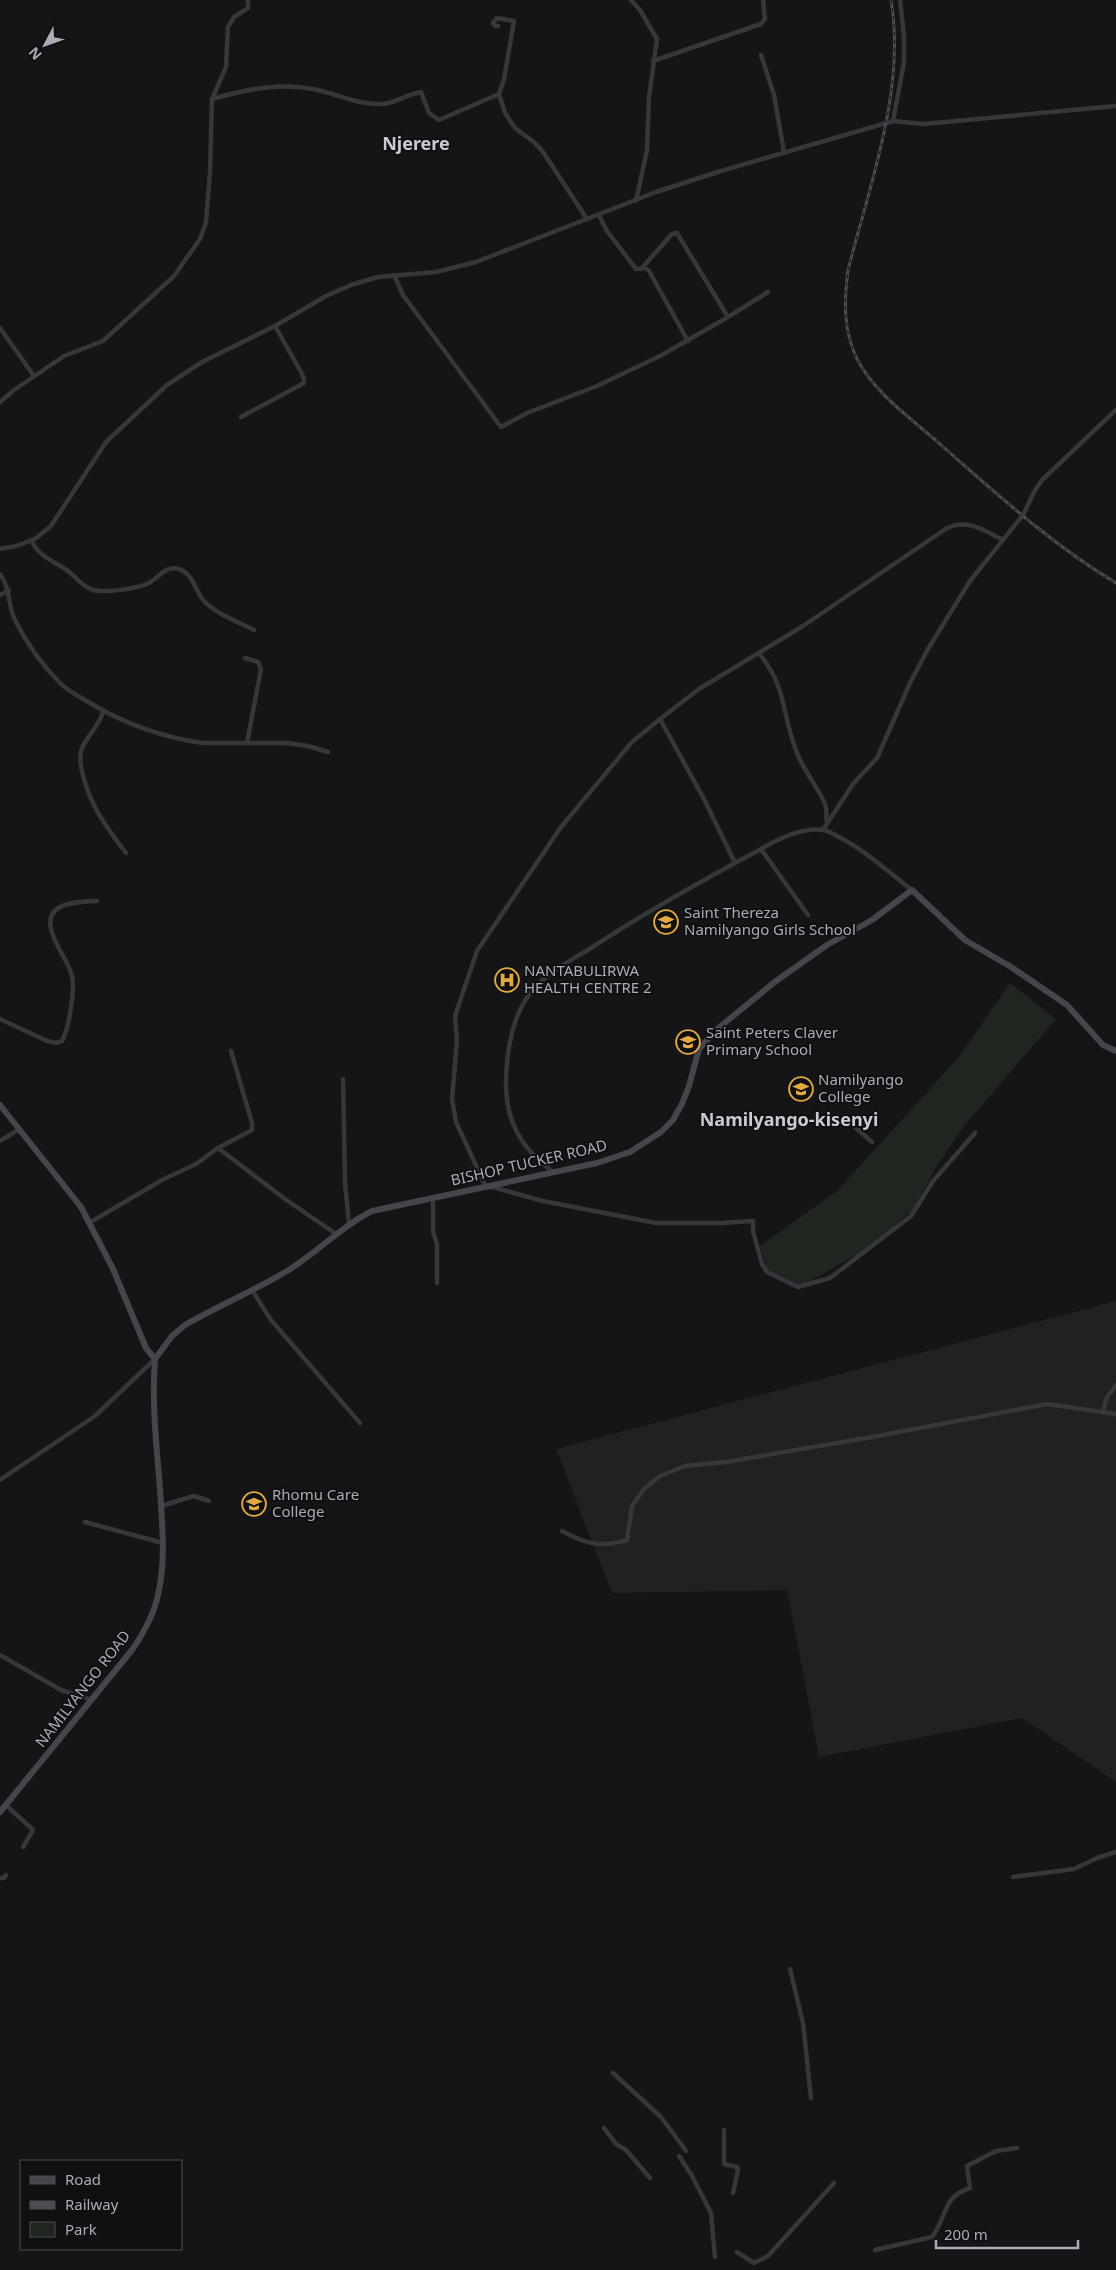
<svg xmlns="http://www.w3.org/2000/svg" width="1116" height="2270" font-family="'Noto Sans',sans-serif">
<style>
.built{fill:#212124}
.green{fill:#1f2620}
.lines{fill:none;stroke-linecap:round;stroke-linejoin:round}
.street{stroke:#36373b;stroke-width:4.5}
.secondary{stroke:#44464b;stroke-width:6}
.rail-casing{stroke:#4b4d52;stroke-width:3}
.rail{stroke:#101012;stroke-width:1;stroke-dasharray:4;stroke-linecap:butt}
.labels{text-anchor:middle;stroke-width:4;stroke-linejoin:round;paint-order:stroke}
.poi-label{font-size:15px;fill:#a8acb6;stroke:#101012;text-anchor:start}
.street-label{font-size:15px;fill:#a8acb6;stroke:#101012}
.quarter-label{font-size:18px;font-weight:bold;fill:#c9cbd2;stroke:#101012}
</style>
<rect width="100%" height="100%" fill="#151517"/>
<polygon class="built" points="1116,1301 1116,1782 1022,1718 819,1757 787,1590 612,1593 556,1449"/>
<polygon class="green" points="1010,983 1056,1019 964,1126 935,1169 913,1210 865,1250 799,1287 767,1269 760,1246 837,1191 959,1057"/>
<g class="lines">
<g class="street">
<polyline points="631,0 640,10 657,39 649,97 647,150 636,201"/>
<polyline points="498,26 495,26 493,23 497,18 514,21 504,79 499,94 505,113 515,128 535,143 543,152 587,219"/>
<polyline points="761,55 774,95 784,152"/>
<polyline points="653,61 761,24 765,19 763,0"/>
<polyline points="212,99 226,67 228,27 234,17 248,8 248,0"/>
<polyline points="893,121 923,124 1116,106"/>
<polyline points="599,215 607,231 636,269 645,268 649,271 688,341"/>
<polyline points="641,269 672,234 677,233 728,317"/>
<polyline points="394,275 403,295 501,427 527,413 597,386 662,355 728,317 768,292"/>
<polyline points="0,328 34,376"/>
<path d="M 0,402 L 14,390 L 64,356 L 103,341 L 174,276 L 200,239 L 206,222 L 210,172 L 212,99 C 247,89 281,82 318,90 C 339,95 359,105 381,104 C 395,104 407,94 421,92 L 429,113 L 439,120 L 499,94"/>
<polyline points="241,417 304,383 304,379 301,372 275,326"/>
<path d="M 31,540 C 39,556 51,560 65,569 C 75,575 81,586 93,590 C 104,593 138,589 149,583 C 160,577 165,565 179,569 C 194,574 195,591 204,601 C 216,614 239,622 254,630"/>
<polyline points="0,549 16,546 35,539 51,526 106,442 167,385 202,362 275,326 326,296 351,285 378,277 436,272 476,262 656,192 721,171 893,121 904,62 904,37 900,0"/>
<path d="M 0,574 C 12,592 7,604 15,620 C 26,642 43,666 60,683 C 67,690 76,695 85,700 C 122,723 160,737 203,743 L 286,743 L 308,746 L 328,752"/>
<polyline points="0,595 9,590"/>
<path d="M 759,653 C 788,689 781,713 797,753 C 804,771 817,786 825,804 C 827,809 826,817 827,823"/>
<polyline points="245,658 258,662 261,669 247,743"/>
<path d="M 103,712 C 99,726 88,735 82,748 C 79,756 80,763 82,771 C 89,804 106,827 126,853"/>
<polyline points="660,719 705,801 735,863"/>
<polyline points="823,830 853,784 877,758 910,683 928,649 970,581 1023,515 1034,492 1042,480 1116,410"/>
<polyline points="761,849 808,915"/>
<path d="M 0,1019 L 47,1041 L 56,1043 L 62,1041 C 69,1029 75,989 72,976 C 69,963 59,951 54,938 C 39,903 72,902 97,901"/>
<polyline points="343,1079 345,1183 349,1223"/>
<polyline points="856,1128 872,1142"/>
<path d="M 975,1133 L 933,1181 L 911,1216 L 830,1278 L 798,1287 L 767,1272 L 762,1264 L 753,1231 L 753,1221 L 722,1223 L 656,1223 L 543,1201 L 485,1185 L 456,1122 L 452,1099 L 457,1040 L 455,1016 L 477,951 L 561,827 L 632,742 L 660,719 L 699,689 L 803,626 L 947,528 C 968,518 985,531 1003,540"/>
<polyline points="0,1141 18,1130"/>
<polyline points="218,1148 285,1199 336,1234"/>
<path d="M 553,1172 C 520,1147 505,1121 506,1079 C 507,1052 511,1022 526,999 C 541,976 568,962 591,948 C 646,912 703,880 761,849 C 778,839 802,827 823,830 C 827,830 833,834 837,836 C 865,850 887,871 912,890"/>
<polyline points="433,1197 433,1232 437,1244 437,1283"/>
<polyline points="89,1223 162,1180 196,1164 218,1148 252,1130 252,1123 231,1051"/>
<polyline points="252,1290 271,1320 360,1423"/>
<polyline points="1103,1411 1107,1397 1116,1385"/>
<polyline points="0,1480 95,1416 155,1359"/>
<polyline points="161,1506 194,1496 209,1501"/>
<polyline points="85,1522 163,1543"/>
<path d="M 562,1531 C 586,1544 600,1548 627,1540 L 632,1506 L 644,1489 L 660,1476 L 685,1466 L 726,1462 L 872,1437 L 1047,1404 L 1116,1414"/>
<polyline points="0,1655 61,1690 92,1700"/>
<polyline points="6,1805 33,1830 23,1847"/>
<polyline points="1013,1877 1074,1869 1097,1858 1116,1852"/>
<polyline points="0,1878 4,1878 6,1875"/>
<polyline points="790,1969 803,2023 811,2098"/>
<polyline points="613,2073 661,2117 686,2151"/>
<polyline points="604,2128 616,2144 626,2150 650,2178"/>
<polyline points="724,2130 724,2164 737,2167 738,2170 733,2193"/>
<polyline points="679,2156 691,2174 711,2213 715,2257"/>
<path d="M 875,2250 L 932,2237 C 949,2214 941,2198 970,2188 L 967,2166 L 996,2151 L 1017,2148"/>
<polyline points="737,2252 754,2263 768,2256 834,2183"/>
</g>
<g class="secondary">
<polyline points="0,1105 81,1207 113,1269 146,1348 155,1359"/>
<path d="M 155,1359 L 172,1336 L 185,1325 C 218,1306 254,1291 287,1271 C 317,1253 340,1227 372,1211 L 597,1163 L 630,1152 L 661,1132 L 673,1120 L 682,1104 L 689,1086 L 699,1049 L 716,1030 L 776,981 L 827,945 L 872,920 L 912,890 L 965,940 L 1011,967 L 1067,1005 L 1103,1045 L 1116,1051"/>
<path d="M 0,1812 L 132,1650 C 143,1634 154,1614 158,1595 C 165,1565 163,1534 161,1504 C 158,1456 151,1407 155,1359"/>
</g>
<g class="rail-casing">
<path id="rail" d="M 891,0 C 906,89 870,184 848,270 C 844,301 843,330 857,359 C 875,394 912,419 941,445 C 997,494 1051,544 1116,583"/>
</g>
<use href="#rail" class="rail"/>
</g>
<defs>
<g id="school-ring" transform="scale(1.25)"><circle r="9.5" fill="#101012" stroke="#e3aa41" stroke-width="1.5"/><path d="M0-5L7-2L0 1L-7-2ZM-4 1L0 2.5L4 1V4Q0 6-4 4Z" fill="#e3aa41"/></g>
<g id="hospital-ring" transform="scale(1.25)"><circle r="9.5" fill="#101012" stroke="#e3aa41" stroke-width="1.5"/><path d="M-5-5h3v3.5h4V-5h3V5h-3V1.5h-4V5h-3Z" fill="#e3aa41"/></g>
</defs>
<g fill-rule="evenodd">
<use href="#school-ring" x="666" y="922"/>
<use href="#hospital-ring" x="507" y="980"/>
<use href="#school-ring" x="688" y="1042"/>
<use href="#school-ring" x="801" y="1089"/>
<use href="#school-ring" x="254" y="1504"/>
</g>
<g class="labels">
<g class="poi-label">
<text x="684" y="918">Saint Thereza<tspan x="684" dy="17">Namilyango Girls School</tspan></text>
<text x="524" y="976">NANTABULIRWA<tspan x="524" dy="17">HEALTH CENTRE 2</tspan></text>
<text x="706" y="1038">Saint Peters Claver<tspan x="706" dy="17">Primary School</tspan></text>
<text x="818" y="1085">Namilyango<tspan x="818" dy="17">College</tspan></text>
<text x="272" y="1500">Rhomu Care<tspan x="272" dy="17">College</tspan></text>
</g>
<g class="street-label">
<text transform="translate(529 1163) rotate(-13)" y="5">BISHOP TUCKER ROAD</text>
<text transform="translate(83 1689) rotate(-52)" y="5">NAMILYANGO ROAD</text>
</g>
<g class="quarter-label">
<text x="416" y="150">Njerere</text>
<text x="789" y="1126">Namilyango-kisenyi</text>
</g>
</g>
<rect x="20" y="2160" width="162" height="90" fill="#101012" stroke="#4d4e54"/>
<rect x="30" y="2176" width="25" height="8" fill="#44464b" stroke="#4d4e54"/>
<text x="65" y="2185" font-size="15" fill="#a8acb6">Road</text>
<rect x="30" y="2201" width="25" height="8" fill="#4b4d52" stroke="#4d4e54"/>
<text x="65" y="2210" font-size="15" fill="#a8acb6">Railway</text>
<rect x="30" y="2222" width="25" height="15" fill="#1f2620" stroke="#4d4e54"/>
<text x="65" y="2235" font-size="15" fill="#a8acb6">Park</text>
<g transform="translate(45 45) rotate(229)" stroke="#101012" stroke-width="4" paint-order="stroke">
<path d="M0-4L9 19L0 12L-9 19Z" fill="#a8acb6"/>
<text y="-8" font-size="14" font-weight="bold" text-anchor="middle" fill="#a8acb6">N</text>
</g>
<path d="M936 2240v8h142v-8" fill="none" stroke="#a8acb6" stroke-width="2.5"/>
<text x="944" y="2240" font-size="15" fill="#a8acb6" stroke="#101012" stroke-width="4" paint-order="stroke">200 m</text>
</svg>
